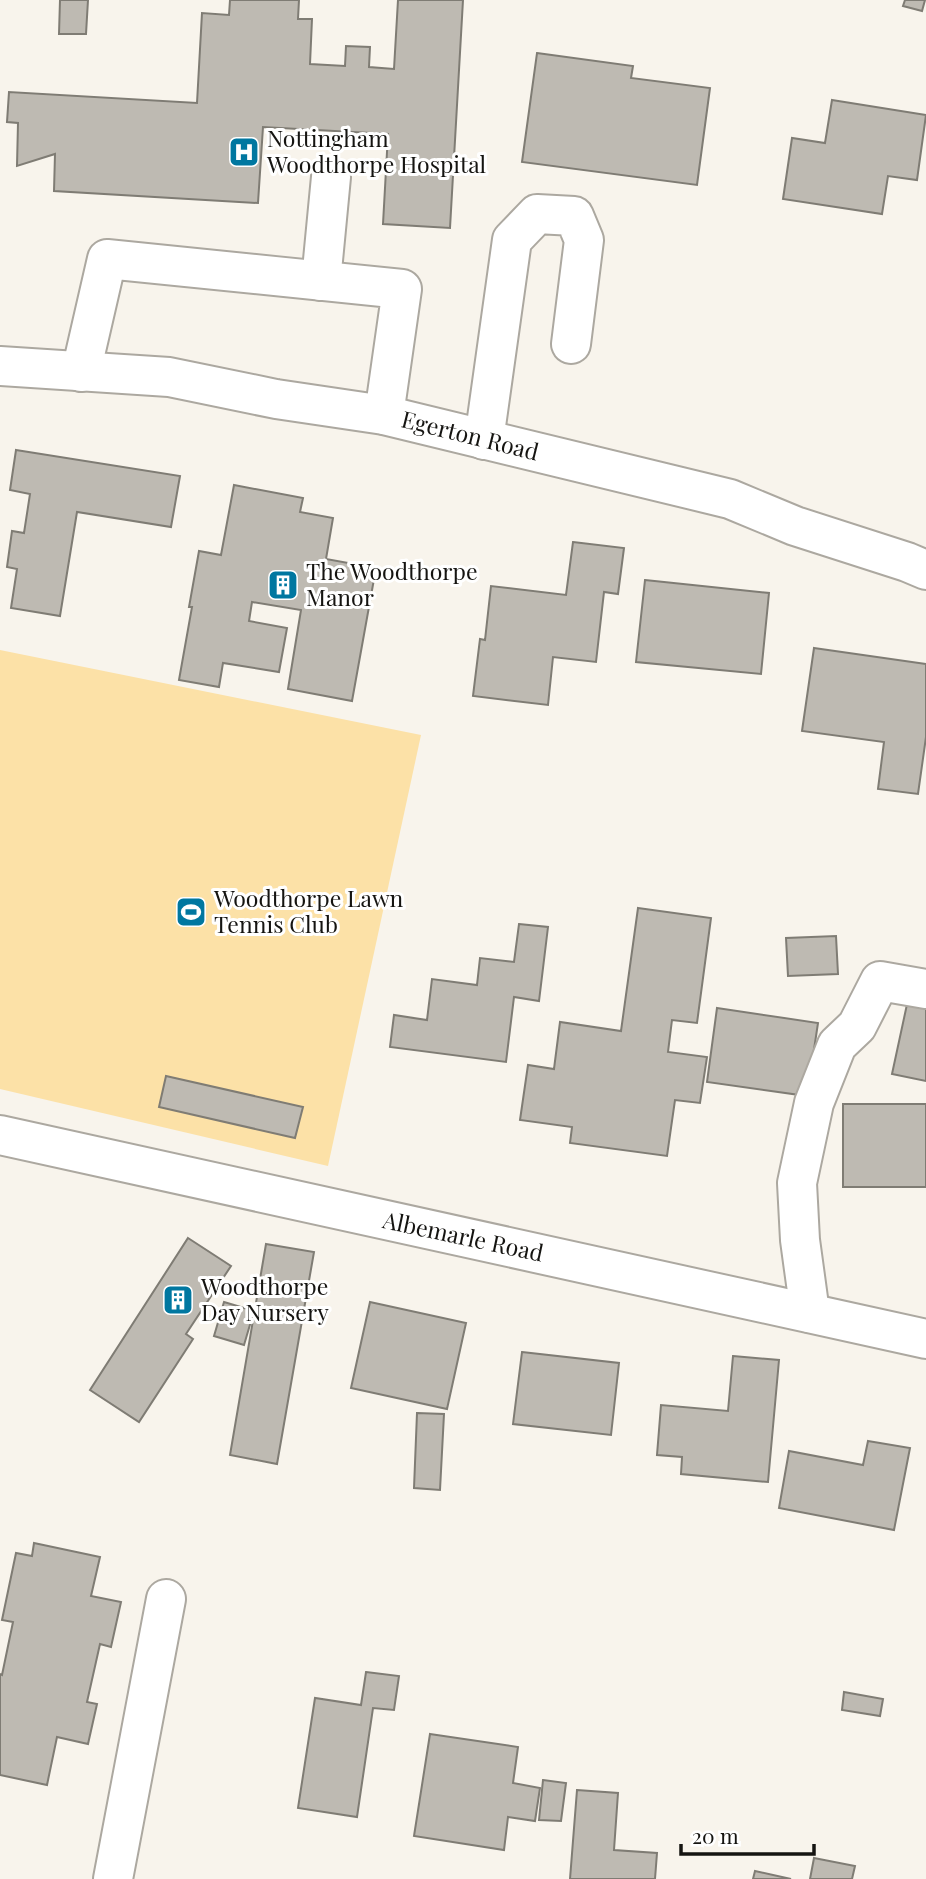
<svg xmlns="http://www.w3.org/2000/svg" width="926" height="1879" font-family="'Playfair Display',serif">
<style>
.green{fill:#fce1a7}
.building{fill:#bebab2;stroke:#7f7c74;stroke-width:2}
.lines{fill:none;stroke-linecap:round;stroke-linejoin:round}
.minor-casing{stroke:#aca8a0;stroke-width:42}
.minor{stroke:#fff;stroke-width:38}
.labels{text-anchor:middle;stroke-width:6;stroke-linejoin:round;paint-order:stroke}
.poi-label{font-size:23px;fill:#151411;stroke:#fff;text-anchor:start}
.street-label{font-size:23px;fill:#151411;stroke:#fff}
</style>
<rect width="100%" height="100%" fill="#f8f4ec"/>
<polygon class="green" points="0,650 421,735 328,1166 0,1089"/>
<g class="building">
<polygon points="60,0 88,0 86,34 59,34"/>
<polygon points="230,0 299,0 298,19 312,19 310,64 345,66 346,46 370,47 369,67 394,69 398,0 463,0 450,228 383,224 388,134 263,127 258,203 54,191 55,154 17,166 18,123 7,122 9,92 197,103 202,13 229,15"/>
<polygon points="905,0 925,0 922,11 903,6"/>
<polygon points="537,53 633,66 631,78 710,88 697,185 522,162"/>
<polygon points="832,100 926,115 917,180 888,176 882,214 783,199 792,138 825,143"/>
<polygon points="16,450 180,476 171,527 77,512 60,616 11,608 17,569 7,567 12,531 24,533 30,494 10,490"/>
<polygon points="234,485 303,498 300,512 333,518 326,559 376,568 352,701 288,689 301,610 252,602 249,621 287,628 279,672 223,663 219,687 179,680 192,607 189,607 199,551 221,555"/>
<polygon points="573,542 624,548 618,594 604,592 596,662 553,657 548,705 473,696 480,639 485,640 491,586 566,595"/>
<polygon points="645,580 769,593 761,674 636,662"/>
<polygon points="814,648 926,664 926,737 918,794 878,789 884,742 802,731"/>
<polygon points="638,908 711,918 697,1023 672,1020 668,1052 707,1057 700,1103 675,1100 667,1156 570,1143 572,1127 520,1120 528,1065 554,1069 560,1022 621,1031"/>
<polygon points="519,924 548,927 539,1001 514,997 506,1062 390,1047 394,1015 427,1020 432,979 477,985 480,958 514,962"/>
<polygon points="836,936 838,974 788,976 786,938"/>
<polygon points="909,995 926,999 926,1081 892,1074"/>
<polygon points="717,1008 818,1023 807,1096 707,1082"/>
<polygon points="166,1076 303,1107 295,1138 159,1107"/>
<rect x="843" y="1104" width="83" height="83"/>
<polygon points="188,1238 231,1266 186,1334 193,1339 139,1422 90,1390"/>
<polygon points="266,1244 314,1252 277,1464 230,1455"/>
<polygon points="224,1302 254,1311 244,1345 214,1336"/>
<polygon points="370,1302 466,1323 447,1409 351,1388"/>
<polygon points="522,1352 619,1363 611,1435 513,1424"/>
<polygon points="733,1356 779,1360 768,1482 681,1474 682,1457 657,1455 661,1405 728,1411"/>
<polygon points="417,1413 444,1414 440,1490 414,1488"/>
<polygon points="868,1441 910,1448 894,1530 779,1508 789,1451 863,1465"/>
<polygon points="34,1543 100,1557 91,1596 121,1602 111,1647 100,1644 87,1702 97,1704 88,1744 57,1737 47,1785 0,1775 0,1674 2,1675 13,1622 2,1620 16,1553 32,1556"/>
<polygon points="366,1672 399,1676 394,1710 373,1708 357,1817 298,1808 315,1698 361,1705"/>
<polygon points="844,1692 883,1699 880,1716 842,1710"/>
<polygon points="430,1734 518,1747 513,1783 540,1788 535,1821 508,1817 504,1850 414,1836"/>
<polygon points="543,1780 566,1783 561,1821 539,1820"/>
<polygon points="577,1790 618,1793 614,1850 657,1853 655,1879 570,1879"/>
<polygon points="814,1858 855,1866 852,1879 810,1879"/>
<polygon points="755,1871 791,1879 753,1879"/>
</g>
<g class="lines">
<g class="minor-casing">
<g id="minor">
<polyline points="321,281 331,177"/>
<polyline points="0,366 169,377 276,399 384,415 730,499 795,526 907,562 926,570"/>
<polyline points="81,372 107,259 402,289 384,415"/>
<polyline points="484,440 512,240 537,214 574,216 584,240 571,344"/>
<polyline points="0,1135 926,1339"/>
<polyline points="810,1313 800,1240 797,1183 814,1103 837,1045 857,1026 880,981 926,989"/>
<polyline points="113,1879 166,1599"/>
</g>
</g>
<use href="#minor" class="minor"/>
</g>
<defs>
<g id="hospital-square" transform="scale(1.575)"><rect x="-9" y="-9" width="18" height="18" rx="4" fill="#0077a0" stroke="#fff"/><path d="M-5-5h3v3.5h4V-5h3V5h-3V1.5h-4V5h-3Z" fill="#fff"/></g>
<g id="building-square" transform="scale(1.575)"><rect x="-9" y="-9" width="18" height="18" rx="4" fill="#0077a0" stroke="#fff"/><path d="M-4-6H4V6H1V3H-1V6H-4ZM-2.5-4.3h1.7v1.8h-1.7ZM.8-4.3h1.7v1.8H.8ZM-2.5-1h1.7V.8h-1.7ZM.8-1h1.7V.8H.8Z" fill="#fff"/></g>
<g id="stadium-square" transform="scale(1.575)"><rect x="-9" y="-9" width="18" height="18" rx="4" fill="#0077a0" stroke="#fff"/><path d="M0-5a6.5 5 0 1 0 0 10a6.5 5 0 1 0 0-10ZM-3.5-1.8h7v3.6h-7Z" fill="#fff"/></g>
</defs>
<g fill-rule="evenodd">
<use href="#hospital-square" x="244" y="152"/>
<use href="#building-square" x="283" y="585"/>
<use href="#stadium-square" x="191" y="912"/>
<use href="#building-square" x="178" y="1300"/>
</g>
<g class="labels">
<g class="poi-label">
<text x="267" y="147">Nottingham<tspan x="267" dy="26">Woodthorpe Hospital</tspan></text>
<text x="306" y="580">The Woodthorpe<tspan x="306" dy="26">Manor</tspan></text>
<text x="214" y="907">Woodthorpe Lawn<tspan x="214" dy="26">Tennis Club</tspan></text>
<text x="201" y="1295">Woodthorpe<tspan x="201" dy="26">Day Nursery</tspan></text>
</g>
<g class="street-label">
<text transform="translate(470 436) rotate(14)" y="8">Egerton Road</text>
<text transform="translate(463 1237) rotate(12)" y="8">Albemarle Road</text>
</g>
</g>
<path d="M681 1844v10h133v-10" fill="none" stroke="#151411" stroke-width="3.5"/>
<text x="692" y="1844" font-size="21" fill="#151411" stroke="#ffffff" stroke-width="5" paint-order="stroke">20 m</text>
</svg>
